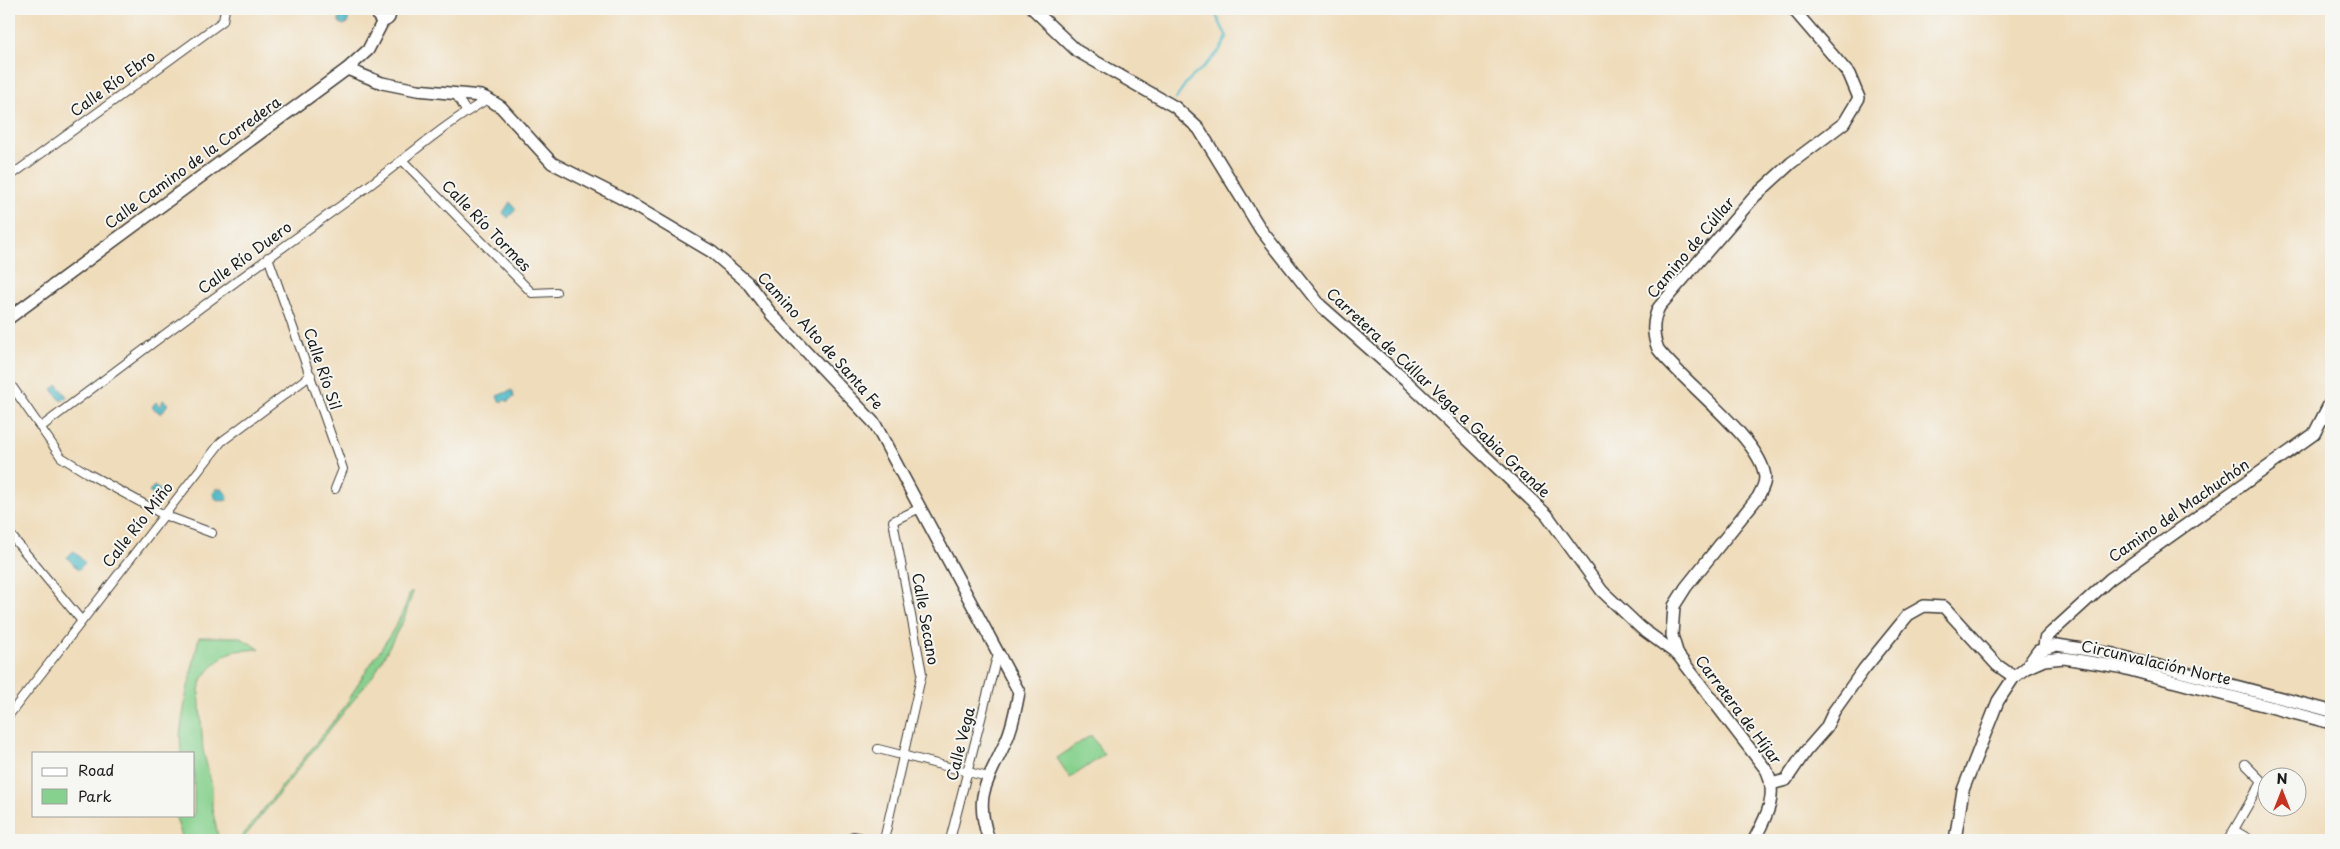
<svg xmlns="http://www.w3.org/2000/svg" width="2340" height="849" font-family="'Playpen Sans',sans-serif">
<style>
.green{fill:#87d18e;stroke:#527655}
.water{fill:#4fbbc9;stroke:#366c72}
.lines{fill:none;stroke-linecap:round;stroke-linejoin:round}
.stream{stroke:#4fbbc9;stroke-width:2.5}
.street-casing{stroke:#3c3934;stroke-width:10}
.secondary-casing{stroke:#3c3934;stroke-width:14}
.street{stroke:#fff;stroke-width:8}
.secondary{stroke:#fff;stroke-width:11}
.labels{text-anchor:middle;stroke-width:4;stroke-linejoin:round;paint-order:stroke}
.street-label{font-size:15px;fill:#1c1c1c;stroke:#f6f6f2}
</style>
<rect width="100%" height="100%" fill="#f6f6f2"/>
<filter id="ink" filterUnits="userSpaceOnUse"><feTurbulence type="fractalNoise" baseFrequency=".02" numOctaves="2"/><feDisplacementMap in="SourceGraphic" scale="10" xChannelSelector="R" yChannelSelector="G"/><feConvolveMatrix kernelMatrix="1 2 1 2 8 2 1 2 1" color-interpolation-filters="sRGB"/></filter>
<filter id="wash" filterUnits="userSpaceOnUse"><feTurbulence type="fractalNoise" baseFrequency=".0096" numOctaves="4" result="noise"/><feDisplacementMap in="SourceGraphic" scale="20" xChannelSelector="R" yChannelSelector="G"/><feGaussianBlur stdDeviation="1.12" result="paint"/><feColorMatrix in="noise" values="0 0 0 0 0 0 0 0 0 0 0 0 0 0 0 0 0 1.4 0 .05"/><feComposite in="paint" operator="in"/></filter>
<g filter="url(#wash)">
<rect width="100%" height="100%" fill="#efdcba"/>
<g class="green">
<path d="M 410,592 L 413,592 L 404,619 L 375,673 L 242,840 L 239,840 L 347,704 C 366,664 398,634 410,592 Z"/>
<polygon points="199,637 239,637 260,649 235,651 225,655 210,669 203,678 199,689 203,750 212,786 212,808 219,840 183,840 176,818 176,815 194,815 194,753 181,753 180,735 186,696"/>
<polygon points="1091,735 1104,755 1070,778 1057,758"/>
</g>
<g class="water">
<polygon points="339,9 348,9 348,23 343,25 339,22"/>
<polygon points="510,202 516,209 508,218 503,213"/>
<polygon points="58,385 67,397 61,401 52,389"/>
<polygon points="512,390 514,397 510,399 508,402 506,400 500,402 497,396"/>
<polygon points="163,400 168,404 161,414 152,407 156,402 161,407"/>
<polygon points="154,486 165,494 161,500 149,492"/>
<path d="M 216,489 L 222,489 L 228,496 L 227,500 C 221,502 214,500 213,494 Z"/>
<polygon points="74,551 85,563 78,570 67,557"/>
</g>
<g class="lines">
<path class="stream" d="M 1176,99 C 1180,93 1184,84 1190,79 C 1205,65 1219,56 1227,37 L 1213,9"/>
</g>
</g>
<g filter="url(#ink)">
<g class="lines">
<g class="street-casing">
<g id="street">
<polyline points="455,93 466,111"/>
<polyline points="403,161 532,293 556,292"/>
<polyline points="9,177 223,21 225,9"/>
<polyline points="268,257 343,469 335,489"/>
<polyline points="9,382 61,457 87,473 164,515 212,533"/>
<path d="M 41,427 C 147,347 254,267 363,190 C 404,160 444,124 488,99"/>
<polyline points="9,533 81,620"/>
<polyline points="9,715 221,442 311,375"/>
<polyline points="878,749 988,777"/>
<polyline points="2234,830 2251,840"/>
<polyline points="853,836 873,840"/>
<polyline points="884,840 922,673 893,521 920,508"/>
<polyline points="950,840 995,664 997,658 1002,656"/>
<polyline points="2228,840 2262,781 2245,764"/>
</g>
</g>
<g class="secondary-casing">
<g id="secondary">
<path d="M 1033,9 L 1077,51 L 1175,107 L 1199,129 L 1261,230 L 1320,305 L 1406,381 L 1547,515 L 1602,591 L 1641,628 L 1678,655 L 1767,771 C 1778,797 1766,817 1754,840"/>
<circle cx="384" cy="15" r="5.5"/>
<path d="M 347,69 L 382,83 L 417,90 L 481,96 L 488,99 L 501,107 L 552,163 L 621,198 L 712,252 L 747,282 L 772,315 L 875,424 L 1019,692 C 1016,708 1013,726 1006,741 C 988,782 973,793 989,840"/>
<polyline points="9,318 347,69 368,50 383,21"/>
<polyline points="2044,647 2045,639 2052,632 2110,579 2314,434 2331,401"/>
<path d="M 1678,655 L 1672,635 L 1674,606 L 1686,587 L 1758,497 C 1762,489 1767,481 1764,472 C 1756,436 1682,381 1658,349 C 1652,334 1652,321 1659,307 L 1755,196 L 1791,163 L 1844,123 L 1859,98 L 1849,74 L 1793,9"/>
<polyline points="2026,668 2038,651 2057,645 2113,654 2331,711"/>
<polyline points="1771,784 1786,780 1805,752 1826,728 1834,711 1864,669 1908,615 1924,606 1944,607 1997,665 2014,677"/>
<polyline points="1955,840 1963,790 1998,701 2014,677 2026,668 2044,660 2064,658 2119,667 2331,723"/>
</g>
</g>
<use href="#street" class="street"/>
<use href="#secondary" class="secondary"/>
</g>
</g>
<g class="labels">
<g class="street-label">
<text transform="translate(113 84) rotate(-36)" y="5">Calle Río Ebro</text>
<text transform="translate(193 163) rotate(-36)" y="5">Calle Camino de la Corredera</text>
<text transform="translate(486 226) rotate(46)" y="5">Calle Río Tormes</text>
<text transform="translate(1691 248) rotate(-50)" y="5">Camino de Cúllar</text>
<text transform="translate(245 258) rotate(-36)" y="5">Calle Río Duero</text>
<text transform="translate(820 341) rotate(48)" y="5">Camino Alto de Santa Fe</text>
<text transform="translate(322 369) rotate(71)" y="5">Calle Río Sil</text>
<text transform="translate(1438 393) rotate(43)" y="5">Carretera de Cúllar Vega a Gabia Grande</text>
<text transform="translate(2179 511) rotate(-35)" y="5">Camino del Machuchón</text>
<text transform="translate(138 525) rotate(-52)" y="5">Calle Río Miño</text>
<text transform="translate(925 619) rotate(80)" y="5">Calle Secano</text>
<text transform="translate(2156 663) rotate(13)" y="5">Circunvalación Norte</text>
<text transform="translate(1738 710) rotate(53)" y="5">Carretera de Híjar</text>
<text transform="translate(961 744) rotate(-76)" y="5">Calle Vega</text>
</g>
</g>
<rect width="2340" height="849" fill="none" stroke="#f6f6f2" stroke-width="30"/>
<rect x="32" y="752" width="162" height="65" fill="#f6f6f2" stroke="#9f9f9c"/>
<rect x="42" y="768" width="25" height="8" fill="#ffffff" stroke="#9f9f9c"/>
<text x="78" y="776" font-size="15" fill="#1c1c1c">Road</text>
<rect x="42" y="789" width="25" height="15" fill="#87d18e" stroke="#9f9f9c"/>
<text x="78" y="802" font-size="15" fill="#1c1c1c">Park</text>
<g transform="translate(2282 792)"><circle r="24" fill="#f6f6f2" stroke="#9f9f9c"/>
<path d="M0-4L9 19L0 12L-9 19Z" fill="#c8321e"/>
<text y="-8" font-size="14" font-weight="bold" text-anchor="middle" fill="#1c1c1c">N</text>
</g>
</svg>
